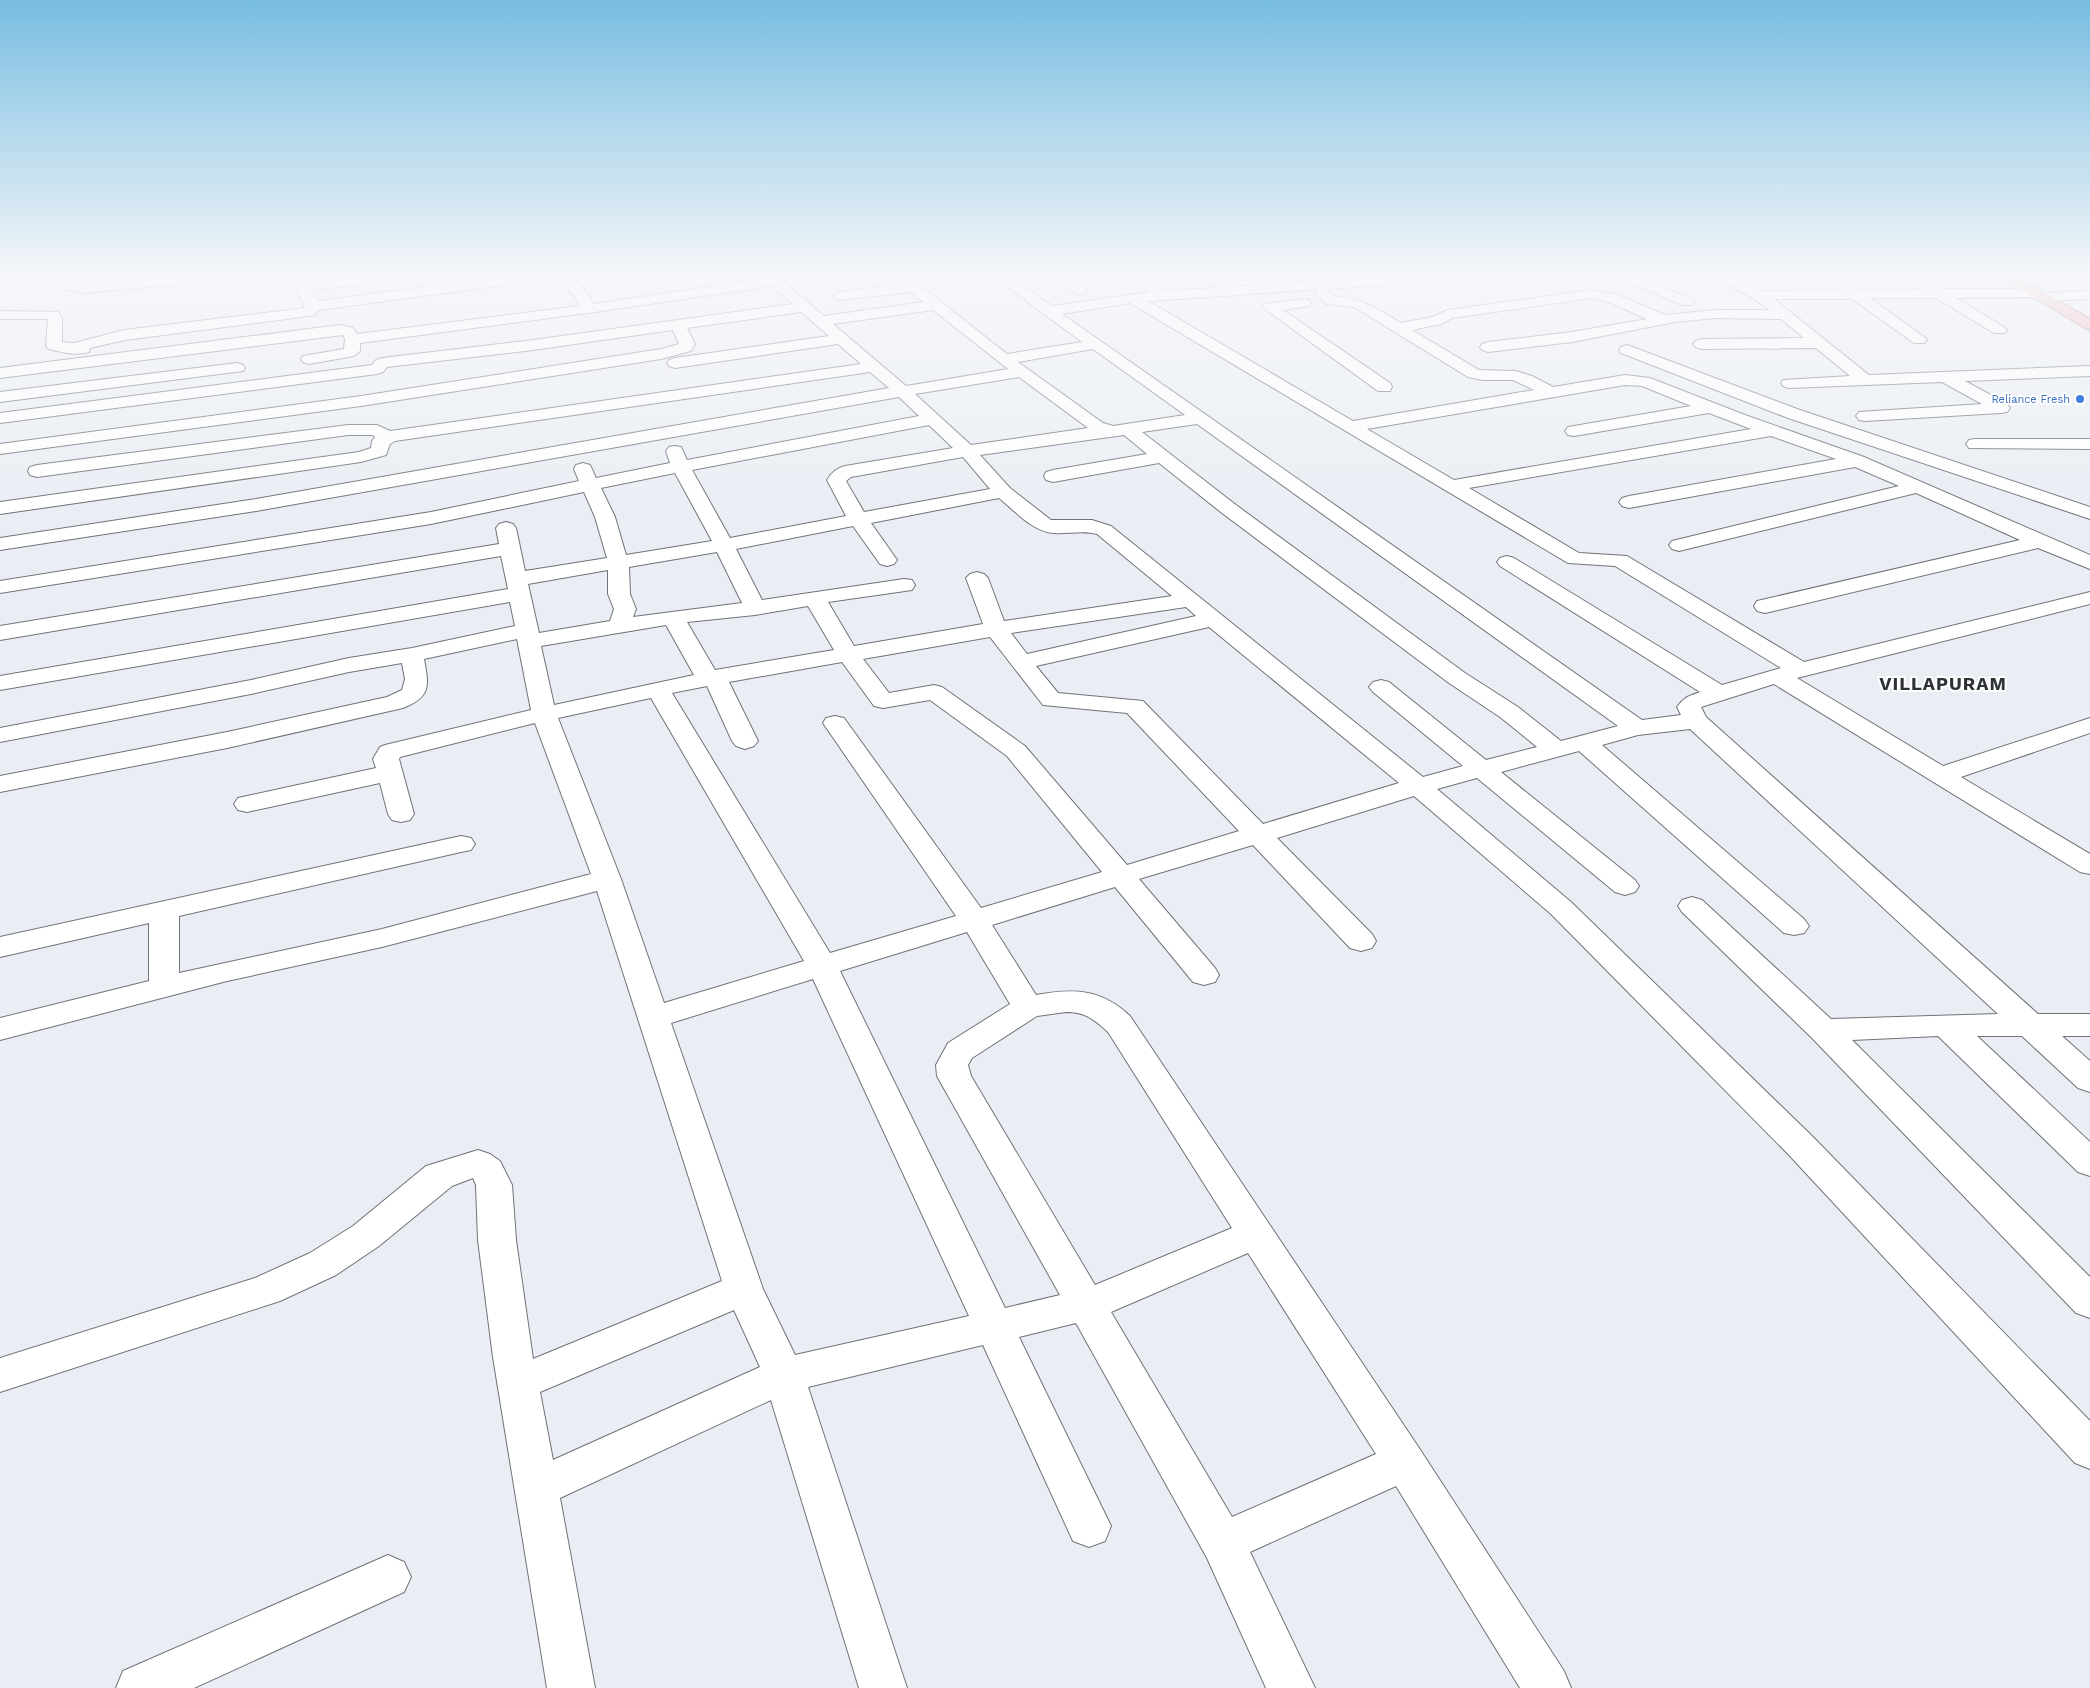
<svg xmlns="http://www.w3.org/2000/svg" width="2090" height="1688" font-family="'Work Sans',sans-serif">
<style>
.lines{fill:none;stroke-linecap:round;stroke-linejoin:round}
.street-casing{stroke:#6f7378;stroke-width:2}
.primary-casing{stroke:#9b474c;stroke-width:2}
.street{fill:#fff;fill-rule:evenodd}
.primary{fill:#f0a2a7;fill-rule:evenodd}
.shop-dot{fill:#3f7fe0;stroke:#fff;stroke-width:2}
.labels{text-anchor:middle;stroke-width:4;stroke-linejoin:round;paint-order:stroke}
.far-shop-label{font-size:11px;fill:#366cbe;stroke:#fff;text-anchor:end}
.district-label{font-size:18px;font-weight:bold;letter-spacing:1px;fill:#2e3236;stroke:#fff}
</style>
<rect width="100%" height="100%" fill="#eaeef4"/>
<g class="lines">
<g class="street-casing">
<g id="street">
<polygon points="40,272 85,272 83,275 78,276 77,283 84,285 225,272 274,272 267,276 84,293 65,289 63,286 64,278 0,284 0,276"/>
<path d="M 299,272 L 313,272 L 311,282 L 400,272 L 442,272 L 435,276 L 312,290 L 318,301 L 538,272 L 567,272 L 588,294 L 593,304 L 763,279 L 757,272 L 772,272 L 824,316 L 924,302 L 911,292 L 841,300 L 836,299 L 834,296 L 836,293 L 841,292 L 902,284 L 888,272 L 903,272 L 1007,354 L 1082,342 L 987,272 L 1003,272 L 1052,306 L 1150,292 L 1131,272 L 1145,272 L 1165,291 L 1216,288 L 1203,272 L 1217,272 L 1230,287 L 1452,272 L 1516,272 L 1509,276 L 1326,289 L 1335,297 C 1361,297 1379,310 1401,323 L 1432,317 L 1448,310 L 1592,290 L 1618,295 L 1665,315 L 1715,310 L 1770,310 C 1749,294 1729,284 1704,275 L 1702,272 L 1721,272 L 1744,280 L 1763,291 L 1839,290 L 1816,276 L 1815,272 L 1829,272 L 1858,290 L 1922,290 L 1896,272 L 1912,272 L 1942,289 L 2033,289 L 2040,293 L 2090,291 L 2090,299 L 2039,301 L 2032,297 L 1956,298 L 2004,327 L 2007,330 L 2004,333 L 1994,333 L 1936,298 L 1870,298 L 1924,337 L 1927,340 L 1924,343 L 1914,343 L 1852,299 L 1774,299 L 1869,375 L 2090,366 L 2090,376 L 1965,381 L 2007,404 L 2010,408 L 2007,412 L 2001,413 L 1865,421 L 1859,420 L 1856,416 L 1859,412 L 1982,404 L 1942,382 L 1789,388 L 1783,386 L 1781,383 L 1783,380 L 1850,376 L 1816,348 L 1701,349 L 1696,347 L 1693,344 L 1696,341 L 1701,339 L 1804,338 L 1781,319 L 1715,318 L 1675,322 L 1572,342 L 1488,352 L 1482,350 L 1480,347 L 1482,344 L 1488,342 L 1572,332 L 1647,319 L 1609,302 L 1592,298 L 1452,318 L 1441,324 L 1412,330 L 1479,370 L 1516,371 L 1532,376 L 1553,387 L 1625,375 L 1650,378 L 1745,415 L 1864,457 L 2090,555 L 2090,569 L 2038,548 L 1765,613 L 1757,611 L 1754,606 L 1757,601 L 2020,540 L 1916,493 L 1679,551 L 1672,549 L 1669,545 L 1672,541 L 1899,486 L 1855,467 L 1629,508 L 1622,506 L 1619,502 L 1622,498 L 1629,496 L 1836,459 L 1771,436 L 1469,488 L 1579,553 L 1627,556 L 1804,662 L 2090,592 L 2090,604 L 1797,678 L 1943,766 L 2090,718 L 2090,733 L 1961,777 L 2090,854 L 2090,874 L 2080,872 L 1774,684 L 1701,707 L 1706,717 L 2038,1014 L 2090,1014 L 2090,1036 L 2062,1036 L 2090,1061 L 2090,1092 L 2078,1088 L 2022,1036 L 1977,1036 L 2090,1142 L 2090,1176 L 2078,1172 L 1938,1036 L 1852,1040 L 2090,1277 L 2090,1318 L 2076,1313 L 1812,1038 L 1682,912 L 1678,906 L 1682,900 L 1692,897 L 1702,900 L 1831,1019 L 1998,1014 L 1690,729 L 1638,735 L 1602,745 L 1804,919 L 1809,926 L 1804,933 L 1794,935 L 1784,933 L 1579,751 L 1501,772 L 1635,880 L 1639,886 L 1635,892 L 1625,895 L 1615,892 L 1477,778 L 1437,789 L 1571,902 L 1813,1137 L 2090,1421 L 2090,1469 L 2075,1463 L 1789,1155 L 1551,914 L 1414,796 L 1277,838 L 1372,934 L 1376,941 L 1372,948 L 1361,951 L 1350,948 L 1253,845 L 1139,879 L 1215,968 L 1219,975 L 1215,982 L 1204,985 L 1193,982 L 1115,887 L 992,925 L 1036,995 C 1074,988 1101,989 1130,1016 L 1419,1448 L 1564,1671 L 1571,1688 L 1520,1688 L 1396,1486 L 1250,1552 L 1315,1688 L 1266,1688 L 1207,1558 L 1076,1323 L 1019,1337 L 1111,1526 L 1105,1541 L 1089,1547 L 1073,1541 L 983,1345 L 808,1387 L 907,1688 L 859,1688 L 771,1400 L 560,1498 L 595,1688 L 547,1688 L 493,1357 L 478,1240 L 476,1185 L 473,1178 L 452,1186 L 379,1246 L 336,1275 L 280,1301 L 0,1392 L 0,1358 L 255,1278 L 310,1253 L 353,1226 L 426,1166 L 478,1150 L 490,1154 L 500,1161 L 512,1185 L 516,1240 L 533,1359 L 722,1281 L 597,891 L 382,947 L 227,981 L 0,1040 L 0,1018 L 149,981 L 149,923 L 0,957 L 0,937 L 461,836 L 471,838 L 475,844 L 471,850 L 461,852 L 179,916 L 179,973 L 382,929 L 591,874 L 535,723 L 400,757 L 399,759 L 414,814 L 410,820 L 401,822 L 392,820 L 388,814 L 380,783 L 247,812 L 238,810 L 234,804 L 238,798 L 376,768 L 373,759 L 380,747 L 385,745 L 531,710 L 517,639 L 424,659 C 429,686 431,697 403,708 L 227,748 L 0,792 L 0,776 L 227,732 L 387,697 L 402,690 L 405,679 L 402,663 L 349,672 L 251,694 L 0,742 L 0,728 L 251,680 L 349,658 L 412,648 L 515,626 L 510,602 L 0,690 L 0,676 L 508,589 L 501,556 L 0,640 L 0,626 L 499,544 L 496,528 L 499,524 L 506,522 L 513,524 L 516,528 L 525,571 L 607,558 L 595,517 L 584,492 L 431,524 L 0,593 L 0,581 L 431,512 L 579,481 L 574,469 L 576,465 L 583,463 L 590,465 L 596,478 L 670,463 L 666,451 L 669,447 L 675,446 L 681,447 L 687,460 L 919,416 L 899,397 L 256,511 L 0,550 L 0,538 L 256,499 L 889,388 L 870,372 L 395,441 L 390,444 L 386,455 L 361,462 L 0,514 L 0,502 L 359,452 L 371,448 L 372,441 L 375,437 L 373,435 L 348,435 L 37,477 L 30,475 L 28,471 L 30,467 L 37,465 L 348,425 L 377,425 L 390,431 L 861,364 L 838,344 L 675,368 L 669,366 L 667,363 L 669,360 L 675,358 L 829,336 L 801,312 L 687,328 L 695,344 L 691,351 L 661,359 L 361,406 L 0,454 L 0,444 L 361,396 L 661,349 L 679,344 L 673,330 L 533,350 L 387,367 L 383,372 L 377,374 L 0,423 L 0,413 L 372,365 L 376,360 L 382,358 L 533,340 L 793,304 L 772,286 L 588,313 L 360,343 L 360,351 L 354,356 L 309,364 L 303,362 L 301,359 L 303,356 L 344,349 L 345,339 L 343,335 L 0,378 L 0,368 L 340,325 L 353,328 L 357,334 L 579,306 L 576,298 L 557,278 L 319,310 L 314,315 L 309,316 L 125,340 L 90,348 L 89,352 C 76,356 61,352 49,349 L 46,346 L 48,319 L 0,319 L 0,311 L 58,312 L 62,318 L 62,342 L 74,343 L 124,330 L 305,308 L 296,287 ZM 1317,289 L 1315,292 L 1326,304 L 1354,307 L 1468,377 L 1483,380 L 1513,380 L 1534,390 L 1353,421 L 1148,301 L 1223,296 L 1228,297 L 1234,295 ZM 1130,303 L 1568,563 L 1615,566 L 1781,668 L 1722,685 L 1514,558 L 1507,556 L 1500,558 L 1497,562 L 1500,566 L 1700,692 C 1689,696 1684,697 1677,707 L 1681,715 L 1642,720 L 1062,314 ZM 933,310 L 1008,369 L 906,386 L 833,324 ZM 1093,349 L 1185,415 L 1113,426 L 1103,423 L 1018,362 ZM 1019,377 L 1088,428 L 971,445 L 915,394 ZM 1625,385 L 1642,386 L 1691,406 L 1574,426 L 1568,427 L 1565,431 L 1568,435 L 1574,436 L 1709,413 L 1751,429 L 1454,480 L 1367,429 ZM 1197,424 L 1618,726 L 1561,741 L 1518,707 L 1465,673 L 1236,505 L 1142,432 ZM 929,425 L 953,448 L 845,466 C 837,468 831,473 827,480 L 846,516 L 730,538 L 692,470 ZM 1124,435 L 1147,454 L 1053,470 L 1046,472 L 1044,476 L 1046,480 L 1053,482 L 1159,463 L 1222,513 L 1449,683 L 1500,717 L 1537,747 L 1486,760 L 1389,682 L 1381,680 L 1373,682 L 1369,687 L 1373,692 L 1463,766 L 1423,777 L 1111,526 L 1092,520 L 1051,520 L 1010,488 L 980,455 ZM 963,457 L 990,489 L 864,512 L 846,481 L 851,477 ZM 675,473 L 712,541 L 626,555 L 615,517 L 601,488 ZM 999,498 C 1015,511 1033,532 1054,533 C 1069,534 1083,530 1097,534 L 1172,596 L 1004,621 L 988,578 L 984,574 L 977,572 L 970,574 L 966,578 L 983,624 L 854,646 L 828,602 L 912,590 L 915,585 L 912,580 L 904,579 L 762,600 L 736,549 L 853,526 L 880,564 L 887,566 L 894,564 L 897,560 L 871,523 ZM 717,552 L 742,603 L 633,617 L 636,609 L 630,594 L 629,567 ZM 608,570 L 608,594 L 614,609 L 610,621 L 539,633 L 528,584 ZM 808,606 L 834,650 L 715,670 L 687,622 L 755,615 ZM 1186,607 L 1196,616 L 1027,654 L 1011,633 ZM 666,625 L 694,675 L 554,705 L 541,646 ZM 1209,627 L 1399,783 L 1263,824 L 1143,701 L 1058,693 L 1036,666 ZM 990,637 L 1043,705 L 1127,713 L 1239,831 L 1127,865 L 1025,746 L 942,687 L 934,685 L 889,693 L 863,659 ZM 842,662 L 874,706 L 883,708 L 930,700 L 1007,756 L 1102,872 L 981,908 L 844,718 L 835,716 L 826,718 L 823,723 L 956,916 L 830,953 L 672,693 L 707,686 L 732,741 L 736,746 L 745,749 L 754,746 L 758,741 L 729,682 ZM 651,698 L 804,961 L 664,1003 L 621,879 L 558,718 ZM 967,932 L 1010,1004 L 948,1043 L 936,1065 L 937,1076 L 1060,1295 L 1005,1308 L 840,971 ZM 813,979 L 969,1316 L 795,1355 L 763,1289 L 671,1023 ZM 1066,1012 C 1085,1012 1094,1019 1108,1032 L 1232,1228 L 1095,1285 L 971,1076 L 968,1065 L 972,1058 L 1037,1016 ZM 1248,1253 L 1376,1454 L 1232,1517 L 1111,1312 ZM 734,1310 L 760,1367 L 553,1460 L 540,1392 Z"/>
<polygon points="599,272 672,272 665,276 610,281 605,280"/>
<polygon points="1055,272 1069,272 1087,291 1085,294 1075,294"/>
<polygon points="1610,272 1628,272 1692,299 1694,302 1692,305 1682,305 1612,275"/>
<polygon points="1304,299 1309,300 1311,303 1309,306 1283,310 1390,383 1392,387 1390,391 1378,391 1262,307 1264,304 1269,303"/>
<polygon points="1627,345 1800,410 2090,507 2090,519 1788,418 1621,353 1619,350 1621,347"/>
<polygon points="237,363 243,365 245,368 243,371 0,402 0,392"/>
<polygon points="1975,439 2090,439 2090,449 1969,448 1966,444 1969,440"/>
<polygon points="388,1555 404,1562 411,1577 404,1592 194,1688 116,1688 123,1671"/>
</g>
</g>
<g class="primary-casing">
<polygon id="primary" points="1991,272 2008,272 2090,319 2090,330 2085,328"/>
</g>
<use href="#street" class="street"/>
<use href="#primary" class="primary"/>
</g>
<linearGradient id="sky" x2="0" y2="1"><stop stop-color="#77bce0"/><stop offset="0.54" stop-color="#f6f7fa"/><stop offset="1" stop-color="#f6f7fa" stop-opacity="0"/></linearGradient>
<rect width="2090" height="508" fill="url(#sky)"/>
<circle class="shop-dot" cx="2080" cy="399" r="5"/>
<g class="labels">
<g class="far-shop-label">
<text x="2070" y="403">Reliance Fresh</text>
</g>
<g class="district-label">
<text x="1943" y="690">VILLAPURAM</text>
</g>
</g>
</svg>
